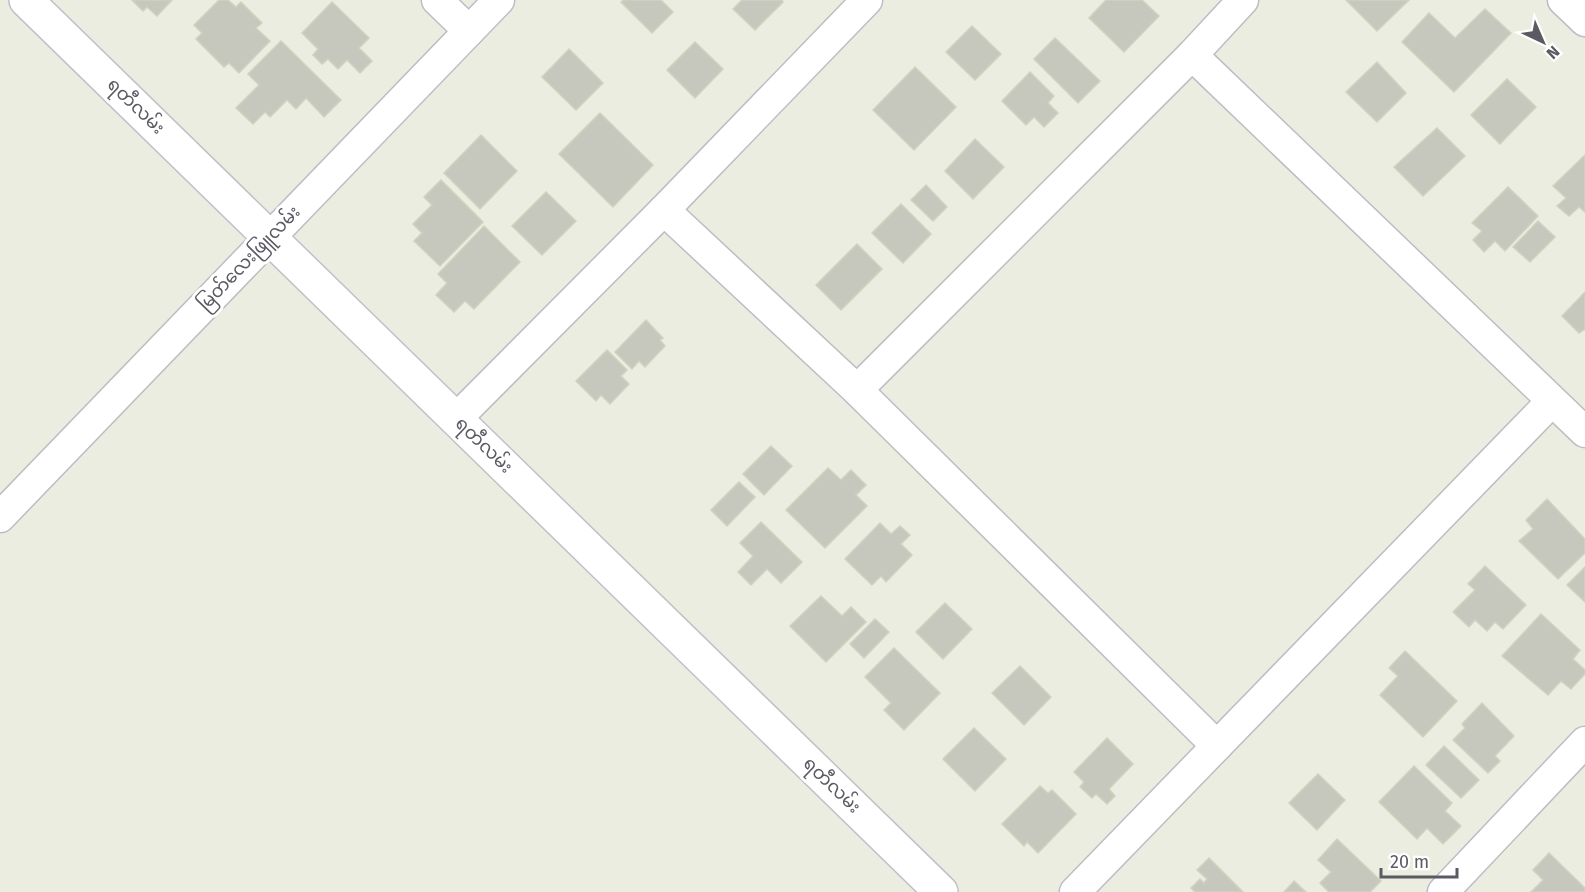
<svg xmlns="http://www.w3.org/2000/svg" width="1585" height="892" font-family="'Fira Sans','Noto Sans Myanmar',sans-serif">
<style>
.building{fill:#c7c8bd;stroke:#d1d2be;stroke-width:1.5}
.lines{fill:none;stroke-linecap:round;stroke-linejoin:round}
.street-casing{stroke:#bdbdc5;stroke-width:33}
.secondary-casing{stroke:#c0c0ca;stroke-width:36}
.street{stroke:#fff;stroke-width:30}
.secondary{stroke:#fff;stroke-width:33}
.labels{text-anchor:middle;stroke-width:6;stroke-linejoin:round;paint-order:stroke}
.street-label{font-size:18px;fill:#595a62;stroke:#fff}
</style>
<rect width="100%" height="100%" fill="#ebede0"/>
<g class="building">
<polygon points="132,0 172,0 157,16 147,7 143,11"/>
<polygon points="219,0 228,0 236,7 241,2 262,23 256,28 270,41 239,73 229,63 224,67 196,39 202,33 194,25"/>
<polygon points="624,0 661,0 673,12 652,33 621,2"/>
<polygon points="742,0 782,0 783,2 755,30 733,9"/>
<polygon points="1106,0 1142,0 1159,16 1124,52 1089,18"/>
<polygon points="1346,0 1409,0 1377,31"/>
<polygon points="332,2 369,38 359,48 372,61 360,73 347,60 338,69 328,59 322,64 313,55 318,49 302,33"/>
<polygon points="1485,9 1511,33 1454,92 1402,42 1429,13 1455,38"/>
<polygon points="972,26 1001,54 975,80 946,52"/>
<polygon points="1055,38 1100,81 1078,103 1034,59"/>
<polygon points="281,41 341,100 324,117 306,98 296,109 287,100 270,117 265,112 253,124 236,108 259,85 248,74"/>
<polygon points="695,42 723,69 695,98 667,70"/>
<polygon points="569,49 603,83 576,110 542,77"/>
<polygon points="1377,62 1406,93 1377,122 1346,92"/>
<polygon points="915,67 956,107 914,150 873,110"/>
<polygon points="1030,72 1054,96 1048,103 1058,113 1044,127 1034,117 1026,125 1002,101"/>
<polygon points="1507,79 1536,107 1500,144 1471,115"/>
<polygon points="600,113 653,165 613,207 559,154"/>
<polygon points="1437,128 1465,156 1423,196 1394,167"/>
<polygon points="481,135 517,171 480,209 444,173"/>
<polygon points="975,139 1004,167 973,199 945,171"/>
<polygon points="1585,155 1585,212 1579,207 1569,216 1557,206 1566,198 1553,186"/>
<polygon points="441,180 483,222 440,266 414,241 422,233 413,224 432,205 424,197"/>
<polygon points="926,185 947,207 933,221 911,200"/>
<polygon points="1508,187 1538,216 1505,251 1495,241 1484,252 1473,240 1482,231 1472,223"/>
<polygon points="546,192 576,221 542,255 512,226"/>
<polygon points="901,204 931,234 903,263 872,233"/>
<polygon points="1538,221 1555,237 1530,262 1513,247"/>
<polygon points="484,226 520,262 474,309 465,301 454,312 436,295 447,283 438,274"/>
<polygon points="857,244 882,269 841,310 816,285"/>
<polygon points="1585,292 1585,329 1579,333 1562,316"/>
<polygon points="646,320 663,338 660,340 665,346 645,367 639,361 632,369 615,352"/>
<polygon points="607,350 627,370 621,376 629,384 610,404 601,395 596,401 576,381"/>
<polygon points="771,446 792,466 764,495 743,474"/>
<polygon points="828,468 841,480 851,470 866,485 856,495 867,506 825,548 786,510"/>
<polygon points="739,482 755,497 727,526 711,510"/>
<polygon points="1547,499 1585,539 1585,553 1558,579 1519,541 1533,529 1526,520"/>
<polygon points="761,522 802,562 781,583 767,569 751,585 738,572 753,556 740,543"/>
<polygon points="880,523 891,534 900,526 910,535 901,544 912,555 886,582 881,576 872,585 845,559"/>
<polygon points="1485,566 1526,605 1503,629 1495,622 1487,631 1475,620 1469,627 1453,612 1475,590 1468,584"/>
<polygon points="1585,567 1585,602 1567,585"/>
<polygon points="821,596 842,616 851,607 866,622 826,662 790,626"/>
<polygon points="945,603 972,629 943,659 916,632"/>
<polygon points="1541,614 1580,650 1573,659 1585,670 1585,674 1571,689 1561,681 1548,695 1502,656"/>
<polygon points="875,619 889,632 864,658 850,644"/>
<polygon points="894,648 940,693 904,730 884,710 891,703 865,677"/>
<polygon points="1405,651 1457,701 1423,737 1380,695 1398,676 1389,668"/>
<polygon points="1020,666 1051,697 1024,725 992,693"/>
<polygon points="1482,703 1514,736 1495,756 1500,761 1488,773 1453,740 1465,728 1462,724"/>
<polygon points="974,728 1006,759 975,791 943,759"/>
<polygon points="1107,738 1133,764 1109,789 1115,796 1107,804 1096,794 1092,798 1080,787 1084,782 1074,772"/>
<polygon points="1444,746 1479,780 1461,798 1426,765"/>
<polygon points="1414,766 1452,803 1445,811 1461,826 1443,844 1427,828 1417,839 1379,802"/>
<polygon points="1318,774 1345,800 1317,830 1289,803"/>
<polygon points="1040,786 1048,793 1052,790 1076,814 1038,853 1027,842 1024,846 1002,824"/>
<polygon points="1337,839 1381,881 1370,892 1329,892 1320,883 1331,872 1318,860"/>
<polygon points="1549,853 1585,888 1585,892 1531,892 1543,880 1533,870"/>
<polygon points="1209,858 1243,892 1195,892 1191,888 1200,879 1204,883 1207,879 1197,870"/>
<polygon points="1294,881 1306,892 1284,892"/>
</g>
<g class="lines">
<g class="street-casing">
<g id="street">
<polyline points="437,0 469,31"/>
<polyline points="1563,0 1585,21"/>
<polyline points="1192,55 1585,432"/>
<polyline points="664,210 857,390 1217,746"/>
<polyline points="857,390 1192,55 1243,0"/>
<polyline points="457,418 664,210 867,0"/>
<polyline points="0,517 499,0"/>
<polyline points="1075,892 1552,401"/>
<polyline points="1443,892 1585,742"/>
</g>
</g>
<g class="secondary-casing">
<polyline id="secondary" points="26,0 941,892"/>
</g>
<use href="#street" class="street"/>
<use href="#secondary" class="secondary"/>
</g>
<g class="labels">
<g class="street-label">
<text transform="translate(136 106) rotate(44)" y="6">ရတီလမ်း</text>
<text transform="translate(249 258) rotate(-46)" y="6">မြတ်လေးဖြူလမ်း</text>
<text transform="translate(484 445) rotate(44)" y="6">ရတီလမ်း</text>
<text transform="translate(832 785) rotate(44)" y="6">ရတီလမ်း</text>
</g>
</g>
<g transform="translate(1543 42) rotate(136)" stroke="#ffffff" stroke-width="4.5" paint-order="stroke">
<path d="M0-4.5L10 22L0 15L-10 22Z" fill="#595a62"/>
<text y="-9" font-size="16" font-weight="bold" text-anchor="middle" fill="#595a62">N</text>
</g>
<path d="M1381 868v9h76v-9" fill="none" stroke="#595a62" stroke-width="3"/>
<text x="1390" y="868" font-size="18" fill="#595a62" stroke="#ffffff" stroke-width="4.5" paint-order="stroke">20 m</text>
</svg>
